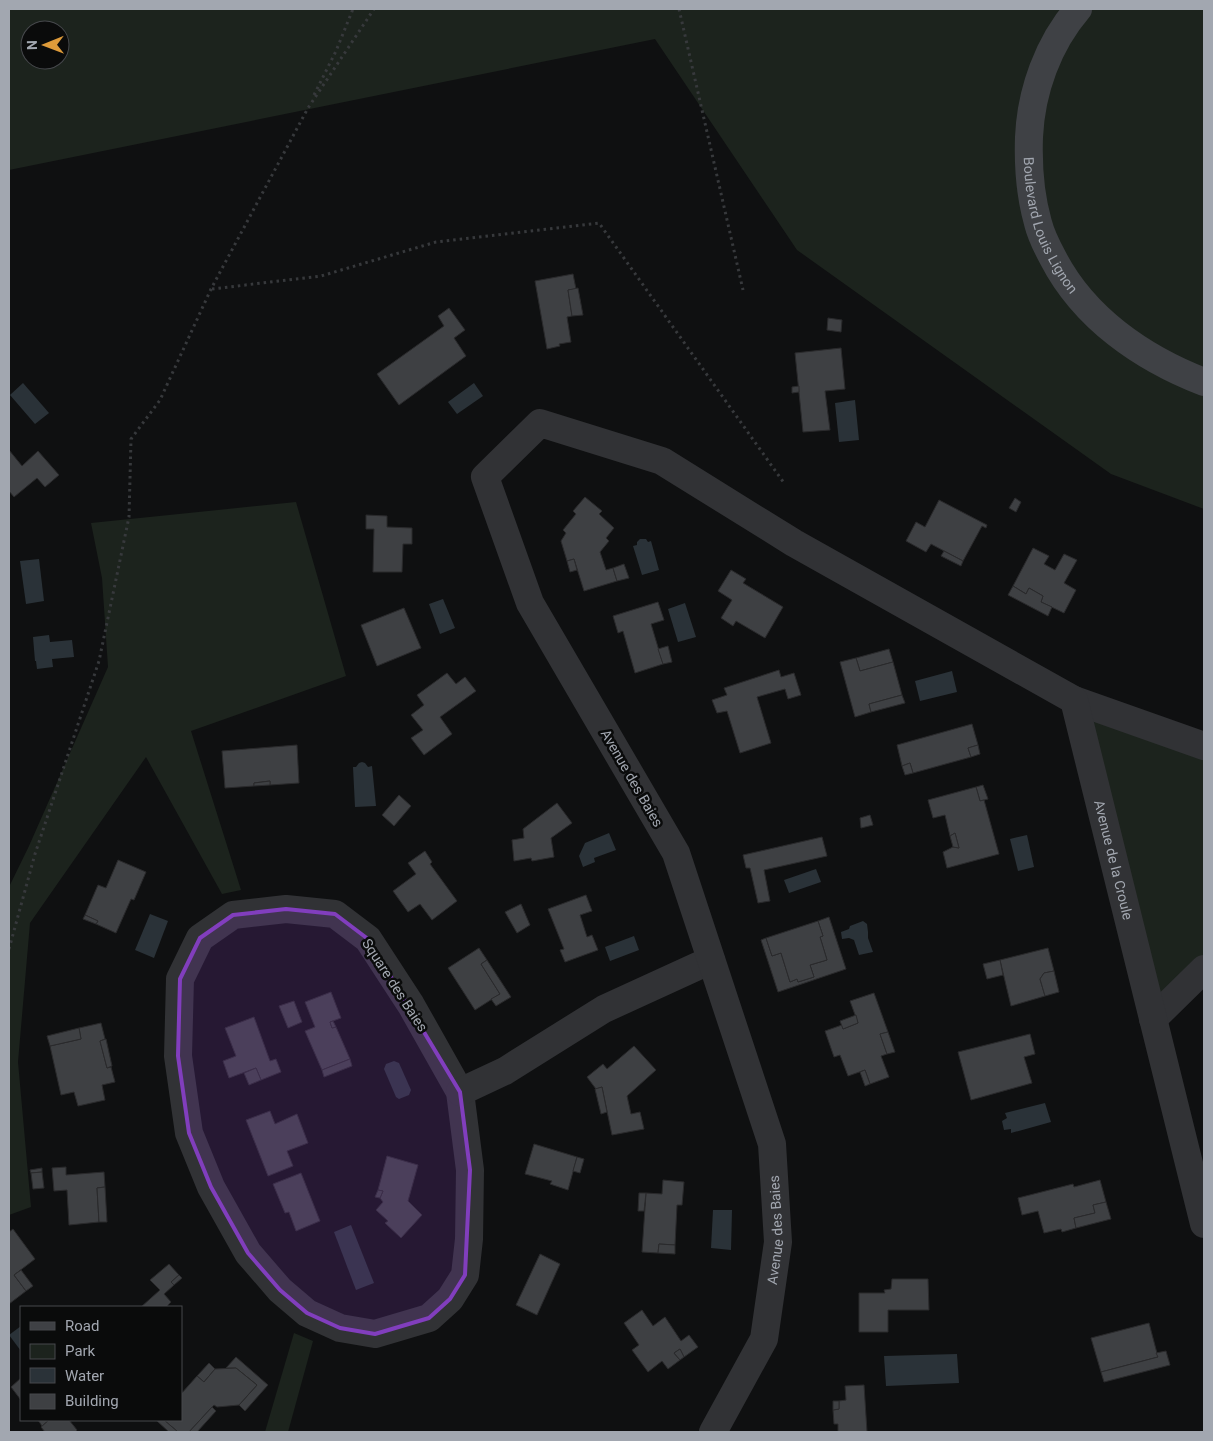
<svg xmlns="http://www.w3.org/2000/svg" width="1213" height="1441" font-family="Roboto,sans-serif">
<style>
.green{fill:#1c231d;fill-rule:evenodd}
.water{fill:#2a3238}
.building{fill:#3e4043;stroke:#2a2a2c}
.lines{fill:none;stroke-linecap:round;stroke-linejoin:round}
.path{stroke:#37393c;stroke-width:3;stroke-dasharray:2.5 4;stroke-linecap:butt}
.minor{stroke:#313235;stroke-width:28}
.secondary{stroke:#3f4145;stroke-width:28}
.marked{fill:#813ebd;fill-opacity:0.2;stroke:#813ebd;stroke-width:4;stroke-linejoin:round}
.labels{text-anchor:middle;stroke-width:5;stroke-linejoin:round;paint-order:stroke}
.street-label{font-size:14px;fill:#a2a7b0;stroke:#0a0b0b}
</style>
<rect width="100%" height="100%" fill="#0f1011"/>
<g class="green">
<path d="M 9,9 L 1204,9 L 1204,509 L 1111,474 L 797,250 L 655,39 L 9,170 ZM 30,30 L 60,30 L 60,60 L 30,60 Z"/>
<polygon points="296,502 346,676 191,731 241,890 222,894 146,757 30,923 18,1062 31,1207 9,1215 9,887 29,846 108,667 102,578 91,523"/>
<polygon points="1075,701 1204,747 1204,967 1154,1015"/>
<polygon points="294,1333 313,1341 288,1432 265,1432"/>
</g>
<g class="water">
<polygon points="23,383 49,413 35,424 10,395"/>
<polygon points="474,383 483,396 457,414 448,402"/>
<polygon points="855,400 859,440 839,442 835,403"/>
<polygon points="640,539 646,539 648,542 651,541 659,570 642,575 633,546 637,545 637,542"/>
<polygon points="39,559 44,601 26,604 20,561"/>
<polygon points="443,599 455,628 440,634 429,604"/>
<polygon points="685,603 696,637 678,642 668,609"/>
<polygon points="49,635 50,642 72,640 74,657 52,659 53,667 37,669 36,661 35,661 33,637"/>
<polygon points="952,671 957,692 920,701 915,681"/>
<polygon points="362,762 365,763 368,767 372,766 376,806 355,807 353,767 356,767 359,763"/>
<polygon points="609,833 616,850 594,858 595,862 583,867 579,856 585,843"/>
<polygon points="1027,835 1034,867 1018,871 1010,839"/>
<polygon points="816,869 821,882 789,893 784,880"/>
<polygon points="150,914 168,921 154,958 135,950"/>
<polygon points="863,921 867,924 868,932 868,938 873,952 859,955 854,940 849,938 842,939 841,932 849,929 850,926"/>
<polygon points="634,936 639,950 610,961 605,947"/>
<polygon points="394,1061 399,1063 411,1090 409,1095 399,1099 396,1097 384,1069 386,1064"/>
<polygon points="1045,1103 1051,1122 1011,1133 1011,1129 1004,1130 1002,1121 1007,1118 1005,1113"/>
<polygon points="713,1210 732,1210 731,1250 711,1248"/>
<polygon points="351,1225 374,1283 356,1290 334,1232"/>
<polygon points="21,1326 21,1351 9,1335"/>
<polygon points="957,1354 959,1383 886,1386 884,1356"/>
</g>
<g class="building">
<polygon points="573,274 576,289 568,290 572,316 567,317 571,342 559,344 560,346 547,349 535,281"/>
<polygon points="578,288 583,315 572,316 568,290"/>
<polygon points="449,308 465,330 454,338 466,356 399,405 377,374 444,326 438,316"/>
<polygon points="828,318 842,320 841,332 827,330"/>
<polygon points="841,348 845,389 825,391 830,430 803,432 795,353"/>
<polygon points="799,386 799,392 792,393 792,387"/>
<polygon points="9,450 22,466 38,451 59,475 45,487 37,478 14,497 9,491"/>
<polygon points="585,497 602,511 599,514 614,528 606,538 609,541 600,552 606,570 613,568 617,581 584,591 574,559 567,561 561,541 566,533 563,530 576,514 573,511"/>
<polygon points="1015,498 1021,502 1016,512 1009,508"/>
<polygon points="939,500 987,525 986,528 982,526 963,561 931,544 926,552 906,541 916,522 925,527"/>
<polygon points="366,515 387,516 387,527 412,528 412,544 403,544 402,572 373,572 374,529 366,529"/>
<polygon points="1033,548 1049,556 1044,564 1055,570 1064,554 1077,560 1064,583 1076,590 1064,613 1041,602 1043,596 1029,588 1026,594 1013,586"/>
<polygon points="944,551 963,561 961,566 941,556"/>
<polygon points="574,559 577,570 570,572 567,561"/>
<polygon points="624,564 629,578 617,581 613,568"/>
<polygon points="731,570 746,579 743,583 783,607 765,638 736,621 733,626 721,618 732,600 718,591"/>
<polygon points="1013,586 1026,594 1029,588 1043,596 1041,602 1052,607 1048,616 1008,595"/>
<polygon points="658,602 664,620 651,624 663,664 635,673 623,631 618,633 613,616"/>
<polygon points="404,608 421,648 377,666 361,625"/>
<polygon points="668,646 672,662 663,664 658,649"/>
<polygon points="889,649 893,662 860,671 856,658"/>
<polygon points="856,658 860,671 893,662 902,695 869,704 871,712 855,717 840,662"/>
<polygon points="779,670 781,677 794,673 801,695 788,699 785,689 757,697 771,743 740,753 727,711 717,713 712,700 727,695 724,688"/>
<polygon points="447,673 456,684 465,677 476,691 440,717 452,734 424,755 411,738 423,730 411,715 424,705 417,695"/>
<polygon points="902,695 905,703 871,712 869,704"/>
<polygon points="972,724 978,745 968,748 971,757 913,773 910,763 902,766 897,745"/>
<polygon points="297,745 299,783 270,785 270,781 254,783 254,786 225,788 222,751"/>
<polygon points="978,745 980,754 971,757 968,748"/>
<polygon points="910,763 913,773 905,775 902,766"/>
<polygon points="270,781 270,785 254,786 254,783"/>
<polygon points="983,785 988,799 980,801 976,787"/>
<polygon points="976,787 980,801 984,800 999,854 947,868 943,852 953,847 959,848 955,833 950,836 945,815 933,818 928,800"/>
<polygon points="399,795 411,806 394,826 382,815"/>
<polygon points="557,803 572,823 551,838 554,857 532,861 531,858 514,861 512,840 524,838 523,829"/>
<polygon points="870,815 873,825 861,828 860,818"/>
<polygon points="955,833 959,848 953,847 950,836"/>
<polygon points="822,837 827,856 764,870 770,901 758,903 750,868 746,868 743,855"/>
<polygon points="425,851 432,862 430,864 457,901 432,920 420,904 408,912 393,891 416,874 408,863"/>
<polygon points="118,860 146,872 134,900 131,899 116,933 96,924 98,921 85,915 98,885 106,888"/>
<polygon points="586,895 592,911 580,915 587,937 592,935 598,950 565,962 560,950 564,949 548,909"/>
<polygon points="521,904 530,925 517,933 505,912"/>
<polygon points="85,915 98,921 96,924 83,919"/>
<polygon points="829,917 846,969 778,992 761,940 766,938 772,956 781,953 790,982 797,979 798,982 814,977 810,965 827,960 820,937 823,936 818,921"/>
<polygon points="818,921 823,936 820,937 827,960 810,965 814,977 798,982 797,979 790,982 781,953 772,956 766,938"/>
<polygon points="479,948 487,960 481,964 500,994 475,1010 448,968"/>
<polygon points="1048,948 1054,971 1044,973 1040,979 1045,996 1011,1006 1000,960"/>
<polygon points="487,960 511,997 496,1006 491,999 500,994 481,964"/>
<polygon points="1000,960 1003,975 987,979 983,964"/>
<polygon points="1054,971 1059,992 1045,996 1040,979 1044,973"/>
<polygon points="331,992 341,1018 330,1022 332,1028 336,1027 350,1059 322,1070 305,1031 315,1027 305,1002"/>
<polygon points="874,993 888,1032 880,1034 887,1054 881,1056 889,1077 870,1084 865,1070 848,1076 840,1055 834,1057 825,1031 842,1025 843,1029 858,1023 850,1001"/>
<polygon points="294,1001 302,1022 288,1028 279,1006"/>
<polygon points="856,1015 858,1023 843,1029 840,1021"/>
<polygon points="254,1017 270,1061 276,1059 281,1072 261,1080 256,1068 229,1078 223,1061 236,1056 225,1028"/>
<polygon points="333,1021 336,1027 332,1028 330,1022"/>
<polygon points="101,1023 105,1039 100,1041 107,1068 111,1067 115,1082 102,1085 105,1100 78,1106 74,1092 61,1095 50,1046 81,1039 79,1028"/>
<polygon points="79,1028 81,1039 50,1046 47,1036"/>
<polygon points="888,1032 895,1052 887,1054 880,1034"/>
<polygon points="1030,1034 1035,1054 1024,1057 1032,1083 971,1100 958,1052"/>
<polygon points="106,1039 112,1066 107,1068 100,1041"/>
<polygon points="634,1046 656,1070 627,1096 631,1114 640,1112 644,1129 612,1135 602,1087 596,1089 587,1077 603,1064 607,1069"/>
<polygon points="350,1059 352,1066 324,1077 322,1070"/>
<polygon points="256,1068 261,1080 249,1085 244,1073"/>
<polygon points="865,1070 870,1084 865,1086 860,1072"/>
<polygon points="602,1087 607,1112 601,1114 595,1089"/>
<polygon points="270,1111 275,1124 297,1114 308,1143 287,1151 293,1166 268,1176 246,1120"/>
<polygon points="534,1144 577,1157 568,1190 550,1184 552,1181 525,1174"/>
<polygon points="387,1156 418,1165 408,1201 422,1215 401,1238 385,1223 388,1221 376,1210 383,1202 380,1198 383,1191 378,1190"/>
<polygon points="577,1157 584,1159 580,1173 573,1171"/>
<polygon points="66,1167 66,1175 104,1172 105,1187 97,1188 99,1222 69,1225 67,1190 54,1191 52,1168"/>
<polygon points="42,1168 42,1172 31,1173 30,1170"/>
<polygon points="42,1172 44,1188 33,1189 31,1173"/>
<polygon points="301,1173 320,1221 296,1231 289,1212 285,1213 273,1184"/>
<polygon points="663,1180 684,1182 682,1205 677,1205 675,1245 659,1244 658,1253 642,1252 646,1193 662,1194"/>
<polygon points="1100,1180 1106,1202 1093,1205 1095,1213 1074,1218 1076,1228 1062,1232 1061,1229 1044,1233 1038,1211 1022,1215 1018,1198 1073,1184 1074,1187"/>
<polygon points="105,1187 107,1222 99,1222 97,1188"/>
<polygon points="378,1190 383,1191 380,1198 375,1197"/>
<polygon points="639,1193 646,1193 644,1211 638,1211"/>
<polygon points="1106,1202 1111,1219 1076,1228 1074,1218 1095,1213 1093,1205"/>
<polygon points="13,1229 35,1259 14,1275 26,1291 9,1304 9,1232"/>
<polygon points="659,1244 675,1245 675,1254 658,1253"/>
<polygon points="540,1254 560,1264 537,1315 516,1305"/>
<polygon points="169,1264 179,1275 171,1282 174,1285 164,1294 171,1302 166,1307 141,1307 160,1290 150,1280"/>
<polygon points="21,1270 33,1286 26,1291 14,1275"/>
<polygon points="179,1275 182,1278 174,1285 171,1282"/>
<polygon points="892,1279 928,1279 929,1310 888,1310 888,1332 859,1332 859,1293 885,1293 884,1290 891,1289"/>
<polygon points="642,1310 653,1326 665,1317 681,1341 689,1335 698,1347 684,1357 680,1349 674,1353 680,1360 668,1369 662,1361 648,1372 632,1350 639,1345 624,1323"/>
<polygon points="1149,1323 1158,1357 1101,1372 1091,1338"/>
<polygon points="680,1349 684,1357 680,1360 674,1353"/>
<polygon points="1166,1351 1170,1365 1104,1382 1101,1372 1158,1357 1156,1353"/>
<polygon points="236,1357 268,1385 245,1411 239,1405 257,1385 236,1368 226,1368"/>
<polygon points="209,1363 215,1369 204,1382 197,1376"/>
<polygon points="236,1368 257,1385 239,1405 217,1407 214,1405 189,1432 178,1432 164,1420 181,1420 181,1394 197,1376 204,1382 215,1369"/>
<polygon points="21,1378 21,1400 11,1387"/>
<polygon points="864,1385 867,1432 838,1432 838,1424 834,1424 833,1410 839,1409 839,1401 846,1400 845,1386"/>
<polygon points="833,1401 839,1401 839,1409 833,1410"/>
<polygon points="212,1407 216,1411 197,1432 189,1432"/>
<polygon points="38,1420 49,1420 42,1426"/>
<polygon points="49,1420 69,1420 77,1430 75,1432 45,1432 41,1427"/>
<polygon points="159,1420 164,1420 178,1432 169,1432 157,1421"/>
</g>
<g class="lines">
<g class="path">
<polyline points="679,9 743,290"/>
<polyline points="314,95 336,51 353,9"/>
<polyline points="212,289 321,276 436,242 599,223 784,483"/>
<polyline points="9,949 35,854 99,661 129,517 131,439 160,400 211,289 308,108 374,9"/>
</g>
<g class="minor">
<polyline points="1074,700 1204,746"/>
<polygon points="286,909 335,914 368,939 411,1005 460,1092 470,1170 469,1239 465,1275 450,1299 429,1318 375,1334 340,1328 307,1313 280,1290 248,1253 211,1187 189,1133 178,1056 180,979 200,938 233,915"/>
<polyline points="1153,1019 1204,969"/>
<polyline points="460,1092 505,1071 604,1009 711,960"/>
<path id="s1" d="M 713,1432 L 764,1339 L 778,1242 L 772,1144 L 676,853 L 530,603 L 485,477 L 540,423 L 662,461 L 794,543 L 1074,700 L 1204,1224"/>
</g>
<path class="secondary" id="s2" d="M 1078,9 C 1048,44 1031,91 1029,137 C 1028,166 1030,195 1038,223 C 1041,235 1047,247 1053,258 C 1084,318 1142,358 1204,382"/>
</g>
<path class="marked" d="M 286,909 L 335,914 L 368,939 L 460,1092 L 470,1170 L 465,1275 L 450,1299 L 429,1318 L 375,1334 L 340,1328 L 307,1313 L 280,1290 L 248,1253 L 211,1187 L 189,1133 L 178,1056 L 180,979 L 200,938 L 233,915 Z"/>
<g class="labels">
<g class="street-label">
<text dy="5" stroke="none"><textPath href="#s2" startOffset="232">Boulevard Louis Lignon</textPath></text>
<text transform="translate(632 778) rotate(60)" y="5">Avenue des Baies</text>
<text dy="5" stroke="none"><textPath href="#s1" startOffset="1878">Avenue de la Croule</textPath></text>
<text transform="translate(395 985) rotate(57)" y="5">Square des Baies</text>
<text dy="5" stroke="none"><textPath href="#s1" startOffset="216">Avenue des Baies</textPath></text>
</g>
</g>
<rect width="1213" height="1441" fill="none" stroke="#a2a7b0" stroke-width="20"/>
<rect x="20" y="1306" width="162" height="115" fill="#0a0b0b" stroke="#47494d"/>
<rect x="30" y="1322" width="25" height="8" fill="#3f4145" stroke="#47494d"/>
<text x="65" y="1331" font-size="15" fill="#a2a7b0">Road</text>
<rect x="30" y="1344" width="25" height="15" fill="#1c231d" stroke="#47494d"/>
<text x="65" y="1356" font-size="15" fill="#a2a7b0">Park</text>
<rect x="30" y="1368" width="25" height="15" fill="#2a3238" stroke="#47494d"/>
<text x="65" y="1381" font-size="15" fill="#a2a7b0">Water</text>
<rect x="30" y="1394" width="25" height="15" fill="#3e4043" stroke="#47494d"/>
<text x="65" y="1406" font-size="15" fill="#a2a7b0">Building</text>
<g transform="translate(45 45) rotate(269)"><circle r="24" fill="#0a0b0b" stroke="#47494d"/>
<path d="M0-4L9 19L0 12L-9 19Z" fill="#de9b3a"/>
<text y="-8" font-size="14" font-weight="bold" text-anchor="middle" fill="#a2a7b0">N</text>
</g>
</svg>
